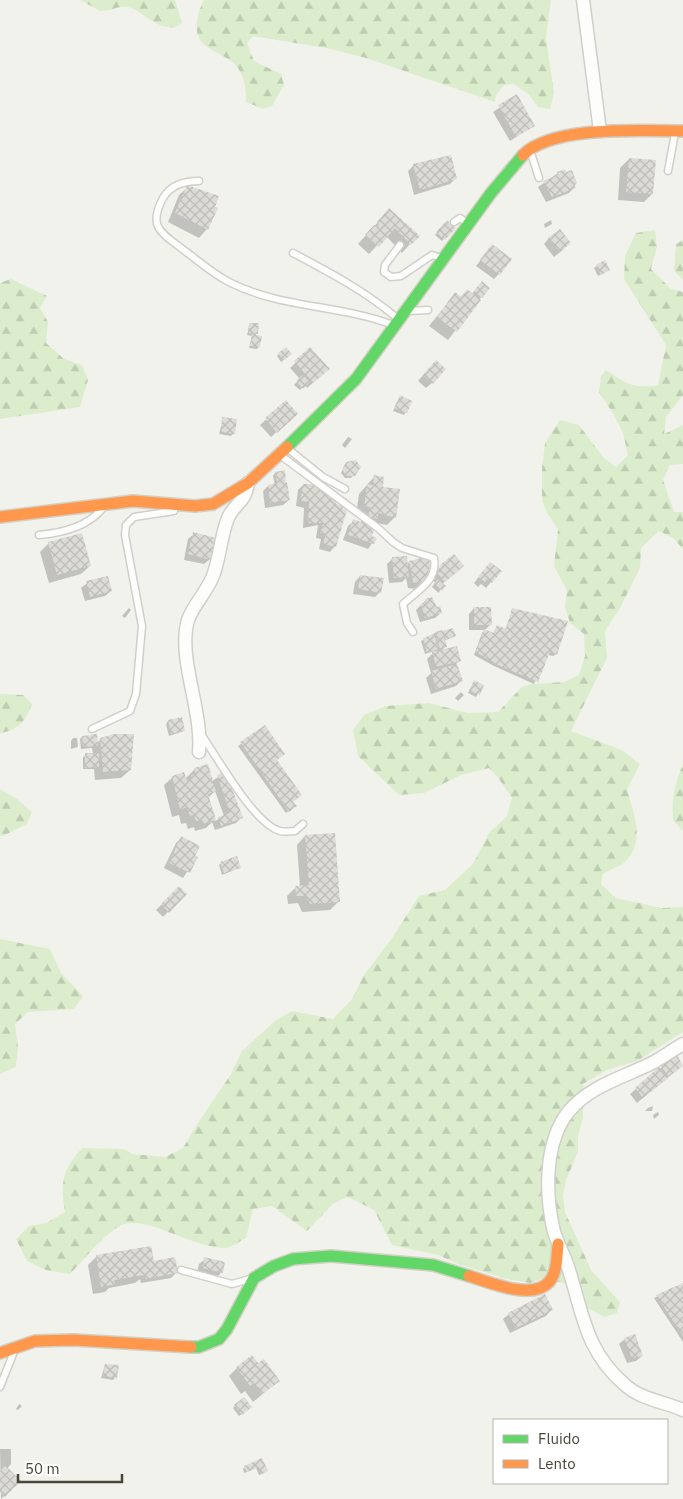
<svg xmlns="http://www.w3.org/2000/svg" width="683" height="1499" font-family="'IBM Plex Sans',sans-serif">
<style>
.forest{fill:url(#forest-firs)}
.shadow{fill:#0003;fill-rule:evenodd}
.building{fill:url(#building-cross-hatch)}
.lines{fill:none;stroke-linecap:round;stroke-linejoin:round}
.lane-casing{stroke:#d0cfca;stroke-width:9}
.street-casing{stroke:#d0cfca;stroke-width:15}
.fast-casing{stroke:#d2d0c4;stroke-width:14}
.slow-casing{stroke:#d2d0c4;stroke-width:14}
.lane{stroke:#fdfdfc;stroke-width:6}
.street{stroke:#fdfdfc;stroke-width:12}
.fast{stroke:#63d668;stroke-width:11}
.slow{stroke:#ff974d;stroke-width:11}
</style>
<defs>
<pattern id="forest-firs" width="22" height="20" patternUnits="userSpaceOnUse" patternTransform="scale(1.25)"><rect width="22" height="20" fill="#dcedcd"/><path d="M5 1l3.5 6h-7zM16 11l3.5 6h-7z" fill="#becdb1"/></pattern>
<pattern id="building-cross-hatch" width="8" height="8" patternUnits="userSpaceOnUse" patternTransform="scale(1.25)"><rect width="8" height="8" fill="#dcdbd5"/><path d="M0 0l8 8M0 8l8-8" fill="none" stroke="#bebdb8"/></pattern>
</defs>
<rect width="100%" height="100%" fill="#f2f2ed"/>
<g class="forest">
<path d="M 80,0 L 175,0 L 182,23 L 174,28 C 169,27 162,27 158,24 C 139,15 133,0 111,10 L 100,11 Z"/>
<path d="M 204,0 L 551,0 L 546,38 L 554,93 L 550,109 L 538,107 L 529,95 L 514,84 L 504,85 L 496,95 L 495,102 L 366,58 L 326,48 L 253,36 L 247,43 L 254,61 L 281,74 L 284,85 L 272,106 L 263,109 L 246,102 C 246,90 245,79 238,68 C 230,57 216,54 206,46 C 191,36 197,13 204,0 Z"/>
<path d="M 655,230 L 657,247 L 651,269 L 671,289 L 683,292 L 683,395 L 666,417 L 664,434 L 683,425 L 683,464 L 670,465 L 663,480 L 674,512 L 683,512 L 683,549 L 673,538 L 659,531 L 641,548 L 640,568 L 620,608 L 605,631 L 607,658 L 571,731 L 622,750 L 640,764 L 627,789 C 633,812 646,840 626,861 C 623,865 609,870 603,874 L 601,884 L 616,898 L 662,908 L 683,907 L 683,1032 L 637,1061 L 607,1070 L 583,1084 L 583,1118 L 578,1137 L 578,1152 L 566,1180 L 563,1195 L 565,1212 L 591,1270 L 620,1302 L 617,1313 L 605,1317 L 587,1308 L 582,1288 L 544,1278 L 530,1283 L 507,1279 L 458,1264 L 438,1255 L 392,1245 L 374,1210 L 348,1197 L 334,1203 L 307,1231 L 272,1206 L 253,1209 L 246,1238 C 240,1241 231,1248 225,1248 C 192,1248 151,1217 124,1224 C 108,1229 84,1260 70,1274 L 46,1270 L 27,1261 L 16,1239 L 29,1226 L 46,1223 L 65,1212 C 60,1183 62,1170 82,1148 L 124,1149 L 133,1154 L 165,1157 L 183,1148 L 196,1126 L 231,1074 L 242,1051 L 276,1020 L 292,1011 L 333,1019 L 352,999 L 364,975 L 392,938 L 419,896 L 445,890 L 473,864 L 489,833 L 507,816 L 512,798 L 499,779 L 489,768 L 461,775 L 424,793 L 399,795 L 358,756 L 353,730 L 364,715 L 386,706 L 429,703 L 468,713 L 498,712 L 522,687 L 531,684 L 564,682 L 579,675 L 585,656 L 584,634 L 570,623 L 565,607 L 567,591 L 554,566 L 558,529 L 547,513 L 542,500 L 542,468 L 545,443 L 560,420 L 579,425 L 604,458 L 616,467 L 628,455 L 623,433 L 614,415 L 599,392 L 601,376 L 606,370 C 627,384 633,389 658,385 L 666,345 L 624,279 L 625,256 L 636,233 Z"/>
<polygon points="683,240 683,280 674,271 676,244"/>
<polygon points="11,279 47,296 40,308 48,322 46,343 64,359 82,365 88,380 80,407 0,419 0,283"/>
<path d="M 0,694 L 23,695 L 32,704 C 27,719 18,731 0,733 Z"/>
<path d="M 683,764 L 683,831 L 673,820 C 671,799 675,783 683,764 Z"/>
<polygon points="0,789 17,799 32,812 27,824 3,836 0,836"/>
<polygon points="0,939 50,949 61,973 83,996 74,1009 28,1012 15,1024 18,1047 16,1067 0,1074"/>
</g>
<g class="shadow">
<polygon points="517,96 533,126 510,141 493,112"/>
<polygon points="629,159 652,194 644,202 618,200 620,168"/>
<polygon points="414,165 456,178 450,184 414,195 408,171"/>
<polygon points="558,173 576,183 574,188 569,193 546,202 538,187"/>
<polygon points="188,187 207,229 199,238 168,222 179,195"/>
<polygon points="389,210 410,244 402,253 386,236 369,254 358,244"/>
<polygon points="551,220 552,224 545,228 544,224"/>
<polygon points="447,222 454,228 442,241 435,235"/>
<polygon points="549,238 564,249 554,257 544,244"/>
<polygon points="487,252 499,274 494,279 476,266"/>
<polygon points="597,266 606,272 598,276 594,268"/>
<polygon points="479,285 488,288 448,340 429,326 455,294 460,297 467,291 472,294"/>
<polygon points="250,324 257,333 255,336 259,347 257,349 249,348 252,336 247,335"/>
<polygon points="310,349 323,374 307,388 305,385 300,390 294,385 300,379 290,368"/>
<polygon points="279,354 288,357 281,362 277,356"/>
<polygon points="430,367 432,383 426,388 418,381"/>
<polygon points="400,397 411,401 404,415 393,411"/>
<polygon points="286,401 291,419 271,437 260,425"/>
<polygon points="223,419 234,433 231,436 219,434"/>
<polygon points="348,437 352,439 345,448 342,445"/>
<polygon points="346,464 354,475 351,478 345,478 341,473"/>
<polygon points="275,473 285,481 282,484 289,500 283,505 265,508 263,491 268,486 275,485 273,476"/>
<polygon points="374,477 395,517 387,525 372,522 370,537 375,539 368,549 343,540 348,526 354,521 361,523 362,516 356,515 359,494"/>
<polygon points="303,485 329,498 335,546 330,552 319,549 321,539 316,538 318,525 303,528 304,508 296,506 298,490"/>
<polygon points="194,534 210,559 204,564 184,560 188,539"/>
<polygon points="49,543 90,566 81,574 49,583 40,552"/>
<polygon points="393,558 407,565 409,562 423,584 417,589 408,588 406,578 402,582 389,583 387,564"/>
<polygon points="442,565 457,572 442,584 439,593 432,587 435,583 432,579"/>
<polygon points="485,569 500,571 486,588 481,584 478,587 474,583"/>
<polygon points="360,576 380,592 375,597 353,594 355,582"/>
<polygon points="87,583 111,591 105,596 85,601 81,588"/>
<polygon points="426,600 441,613 435,618 420,622 416,610"/>
<polygon points="129,608 131,610 125,618 122,616"/>
<polygon points="474,608 490,625 485,630 469,630 469,614"/>
<polygon points="513,609 556,654 553,656 548,655 534,684 494,666 474,655 482,633 484,631 493,634 497,626 505,630"/>
<polygon points="452,629 455,636 444,641 446,646 441,651 459,661 456,664 461,681 456,686 431,694 426,678 431,673 427,659 435,651 425,654 421,641 435,633"/>
<polygon points="474,682 483,686 476,697 468,693"/>
<polygon points="461,692 464,695 458,701 455,698"/>
<polygon points="168,721 184,731 169,736 166,724"/>
<polygon points="264,727 292,802 293,808 286,813 238,746"/>
<polygon points="82,737 97,743 101,739 130,770 121,778 95,780 94,769 83,769 83,757 93,754 92,748 81,749 80,739"/>
<polygon points="73,738 77,738 78,747 71,749 71,741"/>
<path d="M 195,769 L 212,781 L 223,774 L 241,818 L 236,823 L 215,830 L 212,822 L 206,828 L 195,831 L 194,827 L 188,829 L 186,823 L 181,824 L 179,815 L 172,817 L 164,785 L 173,777 L 185,779 ZM 215,791 L 224,816 L 215,821 L 208,798 Z"/>
<polygon points="305,836 339,901 330,910 302,912 298,903 288,904 287,896 296,887 300,887 297,845"/>
<polygon points="182,838 196,858 183,878 164,868 176,843"/>
<polygon points="221,863 239,868 222,875 219,865"/>
<polygon points="179,887 185,894 163,917 156,910"/>
<polygon points="682,1066 637,1103 630,1094 662,1067"/>
<polygon points="653,1106 652,1111 645,1111 648,1108"/>
<polygon points="658,1112 659,1115 654,1119 653,1115"/>
<polygon points="96,1257 152,1260 177,1272 171,1278 141,1283 140,1279 135,1283 109,1288 105,1292 93,1294 88,1265"/>
<polygon points="205,1259 222,1272 216,1278 197,1273 199,1264"/>
<polygon points="683,1285 683,1342 654,1298"/>
<polygon points="551,1310 546,1316 510,1333 503,1319 509,1314"/>
<polygon points="625,1339 642,1356 636,1361 627,1363 619,1344"/>
<polygon points="105,1365 116,1377 113,1380 101,1378"/>
<polygon points="258,1365 278,1381 253,1402 245,1391 241,1394 229,1376 237,1368"/>
<polygon points="19,1404 22,1406 18,1410 16,1409"/>
<polygon points="235,1406 248,1410 239,1416 233,1408"/>
<polygon points="0,1449 11,1449 11,1464 7,1469 19,1481 1,1499"/>
<polygon points="261,1460 264,1473 259,1475 256,1468 244,1473 243,1469 245,1467"/>
</g>
<g class="building">
<polygon points="517,94 535,126 516,137 498,105"/>
<polygon points="451,155 457,179 420,190 413,164"/>
<polygon points="629,158 656,160 653,194 626,192"/>
<polygon points="565,169 566,172 572,170 577,183 574,184 576,188 552,197 543,181 558,175 557,172"/>
<polygon points="187,185 219,196 215,207 218,208 208,230 175,213"/>
<polygon points="389,208 420,236 411,245 395,228 379,247 365,235 374,225 377,227 379,224 377,222"/>
<polygon points="447,220 456,228 445,240 436,232"/>
<polygon points="560,229 571,243 560,252 548,238"/>
<polygon points="492,244 512,259 500,275 480,260"/>
<polygon points="605,260 610,270 601,275 596,265"/>
<polygon points="482,281 490,288 482,298 474,291"/>
<polygon points="467,289 481,300 457,332 437,317 455,292 461,297"/>
<polygon points="249,323 259,323 258,334 248,333"/>
<polygon points="252,334 262,336 260,347 250,346"/>
<polygon points="286,347 292,354 284,360 278,353"/>
<polygon points="310,347 330,369 313,383 294,361"/>
<polygon points="436,360 446,369 433,384 423,375"/>
<polygon points="303,375 310,382 303,389 296,381"/>
<polygon points="400,395 412,401 407,413 394,408"/>
<polygon points="286,400 298,414 277,433 265,418"/>
<polygon points="222,417 237,419 235,434 221,432"/>
<polygon points="356,460 361,467 355,476 347,476 342,470 346,462"/>
<polygon points="285,470 286,481 280,483 287,482 290,500 270,503 268,485 277,483 275,472"/>
<polygon points="374,475 384,477 383,487 400,489 396,518 378,513 378,519 368,517 370,507 364,507 367,484 373,485"/>
<polygon points="303,484 315,484 330,498 337,500 336,504 343,506 343,509 347,510 336,547 323,544 326,534 320,533 323,523 308,523 309,502 300,501"/>
<polygon points="353,519 375,527 372,536 377,538 374,544 348,535"/>
<polygon points="193,532 216,538 211,560 188,554"/>
<polygon points="82,533 91,566 57,575 48,542"/>
<polygon points="454,554 464,566 445,582 437,573 441,564"/>
<polygon points="407,556 409,577 394,578 392,557"/>
<polygon points="421,558 432,562 424,585 420,582 413,583 409,561"/>
<polygon points="490,562 502,571 492,583 487,579 485,582 478,577"/>
<polygon points="360,575 384,578 381,593 358,589"/>
<polygon points="108,576 112,591 90,597 86,581"/>
<polygon points="438,579 446,586 442,591 434,584"/>
<polygon points="432,597 437,607 440,606 442,613 425,618 421,604 426,602 425,599"/>
<polygon points="474,607 491,607 492,625 474,625"/>
<polygon points="512,608 568,621 557,655 550,652 538,682 496,664 476,652 484,629 494,633 497,625 506,629"/>
<polygon points="453,628 456,636 446,640 443,631"/>
<polygon points="442,630 447,647 440,649 435,632"/>
<polygon points="434,634 439,649 427,653 423,638"/>
<polygon points="457,646 461,661 436,667 432,652"/>
<polygon points="457,664 463,681 436,689 431,671"/>
<polygon points="474,680 484,685 480,695 469,691"/>
<polygon points="182,717 185,731 171,734 168,720"/>
<polygon points="265,725 285,754 277,760 302,795 293,802 297,806 289,812 240,742"/>
<polygon points="97,734 98,746 83,747 82,736"/>
<polygon points="114,734 134,734 131,770 103,772 100,738"/>
<polygon points="85,753 99,753 99,767 85,768"/>
<polygon points="208,764 216,791 208,794 216,820 204,824 202,820 196,821 194,815 190,816 187,807 180,810 172,776 184,772 187,781 192,779 191,775 196,774 194,768"/>
<polygon points="224,772 230,783 243,818 221,826 218,817 230,813 217,775"/>
<polygon points="335,833 340,902 310,904 306,896 296,896 295,886 309,885 305,835"/>
<polygon points="181,836 200,846 195,856 198,857 190,873 169,863"/>
<polygon points="237,856 241,868 224,873 220,862"/>
<polygon points="179,886 187,894 169,913 161,904"/>
<polygon points="677,1055 683,1066 668,1076 661,1066"/>
<polygon points="659,1067 668,1078 643,1098 635,1088"/>
<polygon points="151,1246 154,1261 175,1257 178,1273 146,1279 145,1275 114,1280 115,1284 101,1287 96,1255"/>
<polygon points="204,1257 225,1262 223,1273 202,1268"/>
<polygon points="683,1283 683,1336 656,1295"/>
<polygon points="545,1294 553,1310 516,1328 508,1313"/>
<polygon points="635,1334 643,1356 632,1358 624,1338"/>
<polygon points="252,1355 258,1363 264,1359 280,1381 262,1394 254,1383 250,1386 236,1367"/>
<polygon points="105,1364 119,1365 117,1378 103,1376"/>
<polygon points="244,1397 252,1407 242,1415 234,1405"/>
<polygon points="262,1458 268,1471 262,1474 259,1467 247,1472 244,1466"/>
<polygon points="5,1465 21,1481 5,1497 0,1492 0,1471"/>
</g>
<g class="lines">
<g class="lane-casing">
<g id="lane">
<polyline points="530,150 539,178"/>
<polyline points="668,171 675,133"/>
<path d="M 199,181 C 186,181 171,184 163,198 C 147,228 162,233 185,251 C 200,262 214,275 231,283 C 281,308 341,305 393,325"/>
<polyline points="454,222 460,218 467,223"/>
<polyline points="400,245 385,265 384,272 391,277 401,276 432,255 441,258"/>
<path d="M 293,253 C 329,272 365,291 397,318"/>
<polyline points="408,311 428,310"/>
<polyline points="287,448 323,477 345,489"/>
<path d="M 280,455 L 378,528 L 393,542 L 402,548 L 434,558 C 438,581 417,591 403,604 L 407,623 L 413,632"/>
<path d="M 39,535 C 61,533 87,527 102,509"/>
<polyline points="92,729 130,711 136,694 142,626 125,535 126,525 134,517 174,511"/>
<path d="M 201,734 C 217,757 254,824 280,831 C 284,832 291,831 295,831 L 303,824"/>
<polyline points="181,1270 232,1284 250,1279"/>
<polyline points="0,1387 15,1349"/>
</g>
</g>
<g class="street-casing">
<g id="street">
<polyline points="583,0 600,131"/>
<path d="M 199,752 C 203,710 177,658 188,620 C 194,603 209,590 214,573 C 220,556 221,535 228,518 C 235,502 245,504 248,483"/>
<path d="M 683,1044 C 673,1050 664,1056 654,1062 C 625,1077 591,1085 569,1111 C 544,1142 545,1194 554,1232 C 558,1244 564,1255 568,1267 C 583,1313 585,1350 624,1384 C 641,1400 663,1401 683,1410"/>
</g>
</g>
<g class="fast-casing">
<g id="fast">
<polyline points="287,447 356,379 491,193 523,155"/>
<polyline points="191,1347 199,1347 219,1339 227,1329 254,1278 274,1266 293,1259 331,1256 433,1265 469,1276"/>
</g>
</g>
<g class="slow-casing">
<g id="slow">
<path d="M 523,155 C 553,125 642,131 683,131"/>
<polyline points="0,517 133,501 195,506 213,504 248,483 287,447"/>
<path d="M 469,1276 C 489,1282 532,1301 549,1282 C 557,1273 557,1256 558,1244"/>
<polyline points="0,1353 35,1341 74,1340 191,1347"/>
</g>
</g>
<use href="#lane" class="lane"/>
<use href="#street" class="street"/>
<use href="#fast" class="fast"/>
<use href="#slow" class="slow"/>
</g>
<rect x="493" y="1419" width="175" height="65" fill="#ffffff" stroke="#b6b5af"/>
<rect x="503" y="1435" width="25" height="8" fill="#63d668" stroke="#b6b5af"/>
<text x="538" y="1444" font-size="15" fill="#494538">Fluido</text>
<rect x="503" y="1460" width="25" height="8" fill="#ff974d" stroke="#b6b5af"/>
<text x="538" y="1469" font-size="15" fill="#494538">Lento</text>
<path d="M18 1474v8h104v-8" fill="none" stroke="#494538" stroke-width="2.5"/>
<text x="25" y="1474" font-size="15" fill="#494538" stroke="#ffffff" stroke-width="4" paint-order="stroke">50 m</text>
</svg>
